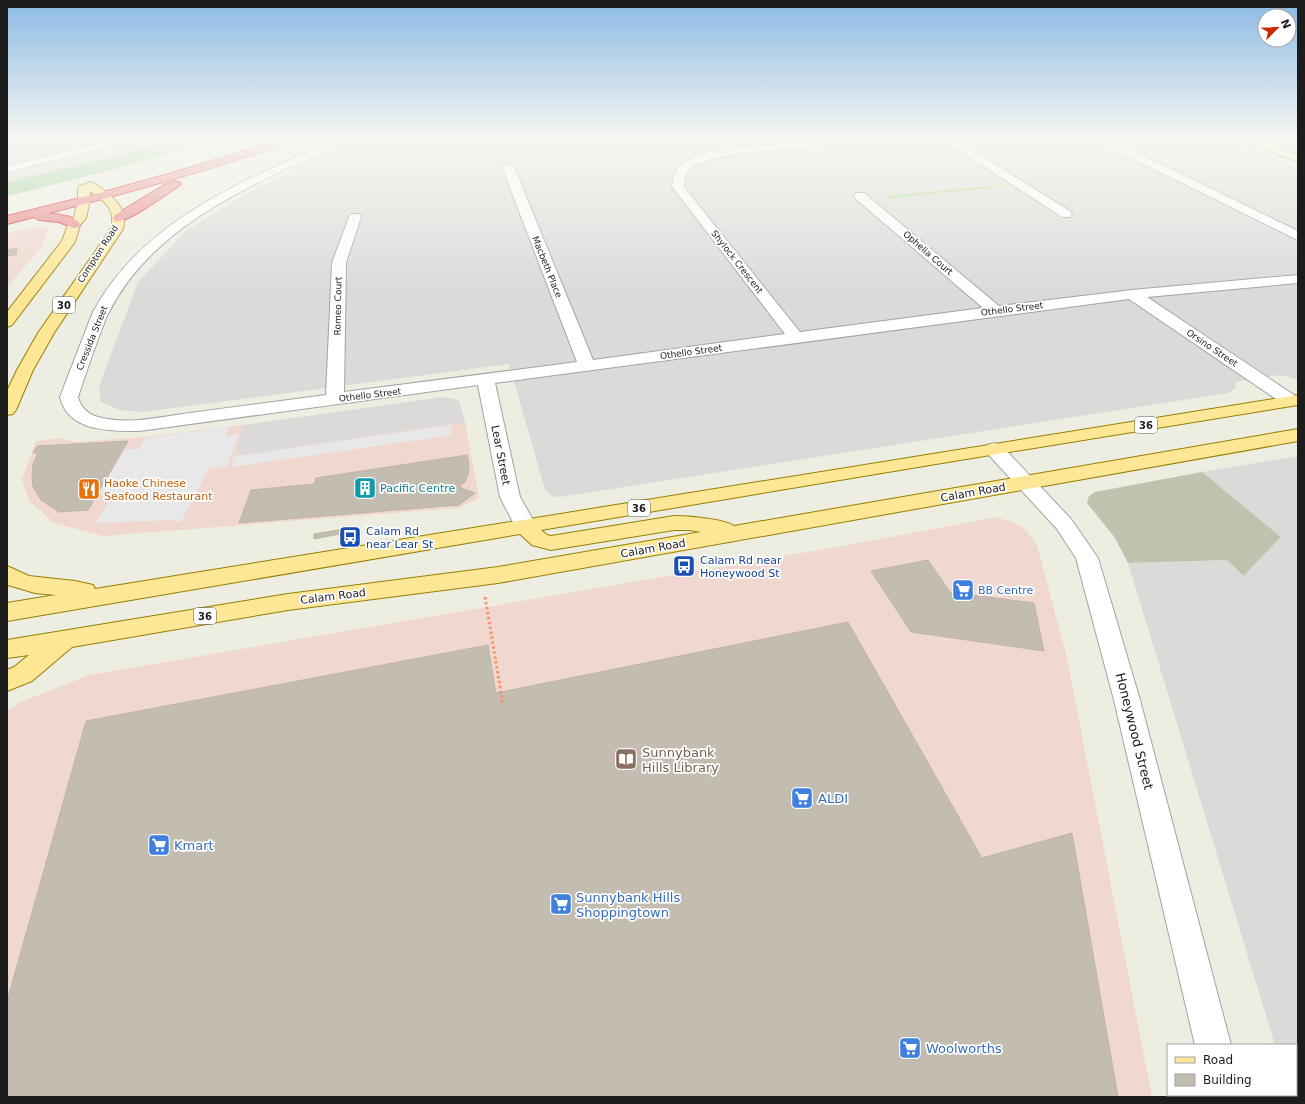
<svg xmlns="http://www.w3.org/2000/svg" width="1305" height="1104" font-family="'DejaVu Sans',sans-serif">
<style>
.residential{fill:#dbdad9}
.commercial{fill:#f0d8d0}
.construction{fill:#bfc3ad}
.grass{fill:#baeba5}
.forest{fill:#9bcf95}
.park{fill:#bcfbce}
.parking{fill:#e8e8e8}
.building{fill:#c2bcb1;stroke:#c0b6a4}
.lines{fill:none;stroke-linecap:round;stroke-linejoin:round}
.street-casing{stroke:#a3a3a3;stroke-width:2}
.secondary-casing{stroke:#527502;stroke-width:2}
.primary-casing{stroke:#958100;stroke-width:2}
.highway-casing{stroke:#dc1f3a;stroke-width:2}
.path-far1{stroke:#fe9263;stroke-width:1.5;stroke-dasharray:1 1;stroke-linecap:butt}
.path{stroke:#fe9263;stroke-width:3;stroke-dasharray:2.5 2.5;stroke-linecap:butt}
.street{fill:#fff;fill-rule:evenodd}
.secondary{fill:#e9fbb3;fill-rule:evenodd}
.primary{fill:#fee697;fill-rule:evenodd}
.highway{fill:#e98786;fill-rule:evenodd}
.labels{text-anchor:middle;stroke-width:3.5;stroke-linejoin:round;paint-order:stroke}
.far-street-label{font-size:9px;fill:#1c1c1c;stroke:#fff}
.shield{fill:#fff;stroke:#606060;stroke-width:1}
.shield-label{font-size:10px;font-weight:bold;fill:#1c1c1c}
.street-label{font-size:11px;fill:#1c1c1c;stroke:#fff}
.food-label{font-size:11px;fill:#c56008;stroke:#fff;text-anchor:start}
.culture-label{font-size:11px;fill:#0d838f;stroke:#fff;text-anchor:start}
.transit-label{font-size:11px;fill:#164399;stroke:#fff;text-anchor:start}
.shop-label{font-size:11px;fill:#366cbe;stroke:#fff;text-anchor:start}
.near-street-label{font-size:13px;fill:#1c1c1c;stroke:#fff}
.near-education-label{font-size:13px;fill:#785e54;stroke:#fff;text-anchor:start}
.near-shop-label{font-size:13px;fill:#366cbe;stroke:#fff;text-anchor:start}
</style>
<rect width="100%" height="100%" fill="#eeede2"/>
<g class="residential">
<polygon points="7,139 178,139 95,161 7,182"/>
<polygon points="358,139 1081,139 1103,147 1177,140 1182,142 1231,139 1298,168 1298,380 1280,375 1235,382 1236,388 1228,393 560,497 552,496 545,490 509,364 143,412 120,410 101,402 99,386 138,282 186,231 244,195"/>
<polygon points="1268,139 1298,139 1298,151"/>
<polygon points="443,397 459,400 465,422 235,456 243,425"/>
<polygon points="1298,456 1298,1097 1291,1097 1290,1095 1296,1095 1296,1045 1275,1045 1128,563 1227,560 1242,576 1281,537 1202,472"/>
</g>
<g class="commercial">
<polygon points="38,227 48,228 41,248 7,287 7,233"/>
<polygon points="465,422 479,498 459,508 103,536 54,523 29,501 22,479 36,441 62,438 73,442 144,437 243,425 235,456"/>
<polygon points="997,517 1022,526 1037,545 1067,658 1152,1097 7,1097 7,711 21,702 89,675 848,545"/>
</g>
<polygon class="construction" points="1202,472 1281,537 1243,576 1227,560 1128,563 1115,538 1087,503 1089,496 1095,492"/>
<polygon class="grass" points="1001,184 1005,187 888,199 885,196"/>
<polygon class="forest" points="178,139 216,139 139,163 7,196 7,182 95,161"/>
<polygon class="park" points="1111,139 1209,139 1182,142 1177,140 1127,145"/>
<g class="parking">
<polygon points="451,425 452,435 232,467 233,457"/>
<polygon points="229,427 226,436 239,434 227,467 209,468 181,522 175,522 173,520 95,523 115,493 99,494 124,450 139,449 145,438"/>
</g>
<g class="building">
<polygon points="17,248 16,255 7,256 7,250"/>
<polygon points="128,441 88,510 59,512 41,500 33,487 32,476 33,464 38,453 33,453 37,446"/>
<polygon points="467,455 469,464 468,475 465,482 459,487 475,493 459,505 239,523 251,490 314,484 316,478"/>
<polygon points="350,528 350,532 314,539 314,534"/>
<polygon points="928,560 950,592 1034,603 1044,651 911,632 871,571"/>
<polygon points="848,622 982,858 1072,833 1118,1097 7,1097 7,1001 86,721 488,645 496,693"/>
</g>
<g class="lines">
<g class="street-casing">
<g id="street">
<polygon points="117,139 135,139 134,141 7,172 7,166"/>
<path d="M 335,139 L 349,139 L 348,141 C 260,182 156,220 109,312 C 105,319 103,327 100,334 C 92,355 85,376 78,397 C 81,408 88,414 98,417 C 127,425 161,417 190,413 C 235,407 281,401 326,395 L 332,263 L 349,217 L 351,214 L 359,214 L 361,217 L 346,263 L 344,392 L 577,362 L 502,167 L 508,164 L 514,167 L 593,360 L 785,334 L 674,189 L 672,187 C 673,177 676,167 686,161 C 707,148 744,147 769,145 C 806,142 843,139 881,139 L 876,142 L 745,153 L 714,158 L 693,166 L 685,176 L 684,187 L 800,332 L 983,308 L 856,199 L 854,196 L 856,193 L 864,193 L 999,306 L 1132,290 L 1298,275 L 1298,283 L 1147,297 L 1297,397 L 1298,404 L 1291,406 L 1285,405 L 1129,299 L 495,383 L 520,497 L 537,527 L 534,532 L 526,534 L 518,532 L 500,497 L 478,385 L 139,431 C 110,431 68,432 60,397 C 68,376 76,355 84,335 C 87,327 90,319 93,312 C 143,219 245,181 335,139 Z"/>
<polygon points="942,139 954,139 1070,211 1072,214 1070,217 1062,217"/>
<polygon points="1092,139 1107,139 1119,144 1298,231 1298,240 1111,148 1093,141"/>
<polygon points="994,443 1001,445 1071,519 1098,558 1140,700 1231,1045 1195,1045 1114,700 1076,558 1057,529 987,453 984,449 987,445"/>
<polygon points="1207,1095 1245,1095 1246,1097 1208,1097"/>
</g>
</g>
<g class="secondary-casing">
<polygon id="secondary" points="1244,139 1258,139 1298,155 1298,162 1245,141"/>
</g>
<g class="primary-casing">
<g id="primary">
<path d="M 91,182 C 96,184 100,187 105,191 C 118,201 127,212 123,229 L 54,333 L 33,370 L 16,410 L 13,414 L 7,415 L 7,391 L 17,370 L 38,333 L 111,229 C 116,208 105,202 90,191 L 90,200 L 86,218 L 80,225 L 75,242 L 12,325 L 7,327 L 7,312 L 62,241 L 68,224 L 74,217 L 78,200 L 78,188 L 80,186 Z"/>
<path d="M 1298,395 L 1298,405 L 954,461 L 541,530 L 547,535 L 551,536 L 674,516 C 687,516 725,519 734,526 L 1298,429 L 1298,441 L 498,583 L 288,610 L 72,647 L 32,681 L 7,691 L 7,670 L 14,667 L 29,655 L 7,658 L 7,640 L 288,594 L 498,567 L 701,532 L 689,530 L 674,530 L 551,550 L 532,545 L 520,534 L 7,621 L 7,603 L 56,595 L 35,593 L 8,585 L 7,566 L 29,576 L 75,581 L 93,585 L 95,589 Z"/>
</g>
</g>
<g class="highway-casing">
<g id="highway">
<path d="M 280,139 L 295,139 L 294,141 C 213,169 131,192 49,213 C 58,215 74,215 80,224 L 79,227 L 74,228 L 59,222 L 39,220 L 34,217 L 7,224 L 7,216 C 99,194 190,170 280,139 Z"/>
<path d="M 175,181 L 179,182 L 181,184 L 179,186 C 166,194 127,224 115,221 L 113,218 L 115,215 L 164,185 Z"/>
</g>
</g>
<polyline class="path-far1" points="889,197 990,187"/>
<polyline class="path" points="485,597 503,705"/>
<use href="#street" class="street"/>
<use href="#secondary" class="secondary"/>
<use href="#primary" class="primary"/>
<use href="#highway" class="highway"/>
</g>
<linearGradient id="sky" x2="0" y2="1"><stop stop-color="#8bbae4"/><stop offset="0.47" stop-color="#f7f7f2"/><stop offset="1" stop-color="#f7f7f2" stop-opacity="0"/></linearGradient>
<rect width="1305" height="294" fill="url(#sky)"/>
<defs>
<g id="building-square" transform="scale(1.15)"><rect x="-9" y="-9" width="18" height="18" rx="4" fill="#0f9aa8" stroke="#fff"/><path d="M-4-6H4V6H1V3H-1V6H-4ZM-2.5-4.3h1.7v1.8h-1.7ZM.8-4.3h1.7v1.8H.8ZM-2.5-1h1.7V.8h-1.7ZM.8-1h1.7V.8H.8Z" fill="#fff"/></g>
<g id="restaurant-square" transform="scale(1.15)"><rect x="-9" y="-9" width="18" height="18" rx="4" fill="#e8710a" stroke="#fff"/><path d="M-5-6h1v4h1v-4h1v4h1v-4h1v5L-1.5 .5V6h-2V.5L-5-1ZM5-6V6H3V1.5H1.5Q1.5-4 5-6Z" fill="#fff"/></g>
<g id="bus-square" transform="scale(1.15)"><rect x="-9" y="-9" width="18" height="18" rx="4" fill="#1a4fb4" stroke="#fff"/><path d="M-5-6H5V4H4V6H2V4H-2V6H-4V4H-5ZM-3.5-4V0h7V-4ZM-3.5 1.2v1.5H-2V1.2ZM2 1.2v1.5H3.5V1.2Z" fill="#fff"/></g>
<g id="supermarket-square" transform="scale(1.15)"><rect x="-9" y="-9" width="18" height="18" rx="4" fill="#3f7fe0" stroke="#fff"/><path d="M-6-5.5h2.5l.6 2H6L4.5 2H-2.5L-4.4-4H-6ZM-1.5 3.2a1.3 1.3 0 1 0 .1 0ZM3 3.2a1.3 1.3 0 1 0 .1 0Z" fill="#fff"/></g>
<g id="library-square" transform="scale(1.15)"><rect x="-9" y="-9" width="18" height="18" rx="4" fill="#8d6e63" stroke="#fff"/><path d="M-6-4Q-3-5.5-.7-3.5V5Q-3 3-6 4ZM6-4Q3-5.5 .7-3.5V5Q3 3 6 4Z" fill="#fff"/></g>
</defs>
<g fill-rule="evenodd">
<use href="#building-square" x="365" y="488"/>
<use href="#restaurant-square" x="89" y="489"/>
<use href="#bus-square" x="350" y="537"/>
<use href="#bus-square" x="684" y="566"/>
<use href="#supermarket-square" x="963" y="590"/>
<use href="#library-square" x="626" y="759"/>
<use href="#supermarket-square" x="802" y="798"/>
<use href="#supermarket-square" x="159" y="845"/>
<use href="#supermarket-square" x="561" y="904"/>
<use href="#supermarket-square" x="910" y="1048"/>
</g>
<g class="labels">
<g class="far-street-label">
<text transform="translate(928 253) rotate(41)" y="3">Ophelia Court</text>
<text transform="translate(98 254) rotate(-57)" y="3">Compton Road</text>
<text transform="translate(737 262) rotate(52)" y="3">Shylock Crescent</text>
<text transform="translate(547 267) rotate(68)" y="3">Macbeth Place</text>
<text transform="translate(338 306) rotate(-89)" y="3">Romeo Court</text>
<text transform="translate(1012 309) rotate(-7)" y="3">Othello Street</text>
<text transform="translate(92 338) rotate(-68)" y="3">Cressida Street</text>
<text transform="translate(1212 348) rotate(34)" y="3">Orsino Street</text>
<text transform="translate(691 352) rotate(-8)" y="3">Othello Street</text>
<text transform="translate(370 395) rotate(-7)" y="3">Othello Street</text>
</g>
<g class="shield">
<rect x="53" y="297" width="22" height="16" rx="3"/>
<rect x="1135" y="417" width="22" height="16" rx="3"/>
<rect x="628" y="500" width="22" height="16" rx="3"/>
<rect x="194" y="608" width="22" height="16" rx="3"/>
</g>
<g class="shield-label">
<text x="64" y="309">30</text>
<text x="1146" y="429">36</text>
<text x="639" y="512">36</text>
<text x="205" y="620">36</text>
</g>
<g class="street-label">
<text transform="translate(501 455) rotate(79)" y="4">Lear Street</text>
<text transform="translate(973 492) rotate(-10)" y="4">Calam Road</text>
<text transform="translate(653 548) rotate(-10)" y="4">Calam Road</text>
<text transform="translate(333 596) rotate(-7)" y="4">Calam Road</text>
</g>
<g class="food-label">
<text x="104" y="487">Haoke Chinese<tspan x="104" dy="13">Seafood Restaurant</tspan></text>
</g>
<g class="culture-label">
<text x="380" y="492">Pacific Centre</text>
</g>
<g class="transit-label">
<text x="366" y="535">Calam Rd<tspan x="366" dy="13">near Lear St</tspan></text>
<text x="700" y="564">Calam Rd near<tspan x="700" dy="13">Honeywood St</tspan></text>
</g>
<g class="shop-label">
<text x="978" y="594">BB Centre</text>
</g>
<g class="near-street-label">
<text transform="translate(1135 731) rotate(76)" y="5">Honeywood Street</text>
</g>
<g class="near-education-label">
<text x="642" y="757">Sunnybank<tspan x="642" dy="15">Hills Library</tspan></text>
</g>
<g class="near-shop-label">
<text x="818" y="803">ALDI</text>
<text x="174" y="850">Kmart</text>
<text x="576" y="902">Sunnybank Hills<tspan x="576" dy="15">Shoppingtown</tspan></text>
<text x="926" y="1053">Woolworths</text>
</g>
</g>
<rect width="1305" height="1104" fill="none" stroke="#1c1c1c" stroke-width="16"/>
<rect x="1167" y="1044" width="130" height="52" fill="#ffffff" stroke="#a4a4a4"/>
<rect x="1175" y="1057" width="20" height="6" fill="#fee697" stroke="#a4a4a4"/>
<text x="1203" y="1064" font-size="12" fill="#1c1c1c">Road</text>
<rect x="1175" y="1074" width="20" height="12" fill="#c2bcb1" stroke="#a4a4a4"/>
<text x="1203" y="1084" font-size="12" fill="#1c1c1c">Building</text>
<g transform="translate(1277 28) rotate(66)"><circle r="19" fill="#ffffff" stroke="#a4a4a4"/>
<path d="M0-3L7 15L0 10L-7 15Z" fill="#c92800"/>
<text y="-6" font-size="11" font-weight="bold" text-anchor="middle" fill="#1c1c1c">N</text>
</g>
</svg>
